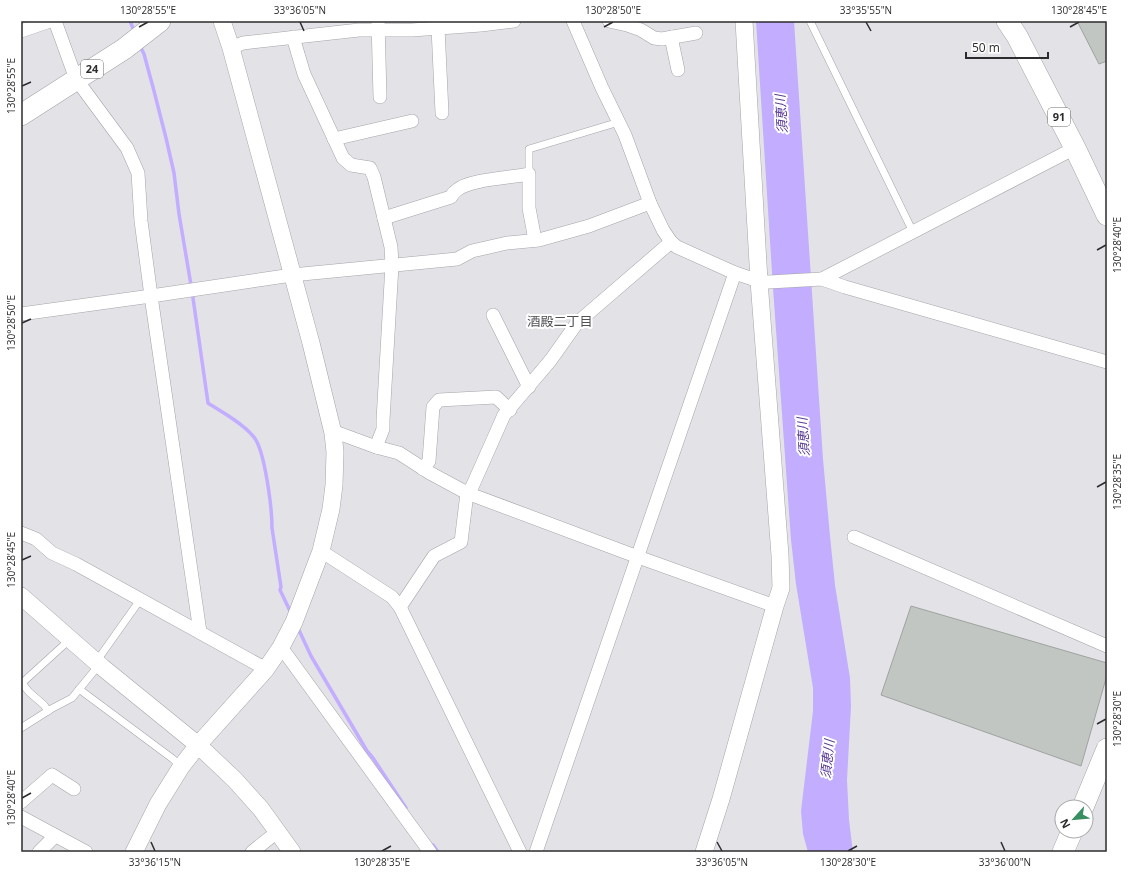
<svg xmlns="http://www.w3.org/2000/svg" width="1128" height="873" viewBox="0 0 1128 873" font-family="'Open Sans','Noto Sans JP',sans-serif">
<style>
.water{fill:#c3adff}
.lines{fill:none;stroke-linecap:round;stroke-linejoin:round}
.stream{stroke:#c3adff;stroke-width:3.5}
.building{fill:#c1c6c3;stroke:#9fa3a0}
.service-casing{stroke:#a5a4a9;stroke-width:8}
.minor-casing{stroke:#a5a4a9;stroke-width:14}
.tertiary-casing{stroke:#a5a4a9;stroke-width:18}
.primary-casing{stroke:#a5a4a9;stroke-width:22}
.service{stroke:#fff;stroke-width:7}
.minor{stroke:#fff;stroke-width:13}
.tertiary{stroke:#fff;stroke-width:17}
.primary{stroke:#fff;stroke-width:21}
.ticks{fill:none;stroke:#2c2b2d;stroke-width:1.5}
.labels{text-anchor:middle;stroke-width:4;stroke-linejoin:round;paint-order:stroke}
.shield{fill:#fff;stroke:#6b6b6c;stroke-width:1}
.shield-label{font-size:11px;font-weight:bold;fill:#2c2b2d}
.water-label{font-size:13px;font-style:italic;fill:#563692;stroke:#fff}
.neighbourhood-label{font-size:13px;fill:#525156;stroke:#fff}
.neatline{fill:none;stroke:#2c2b2d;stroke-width:1.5}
.ticks-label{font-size:10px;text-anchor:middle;fill:#2c2b2d}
</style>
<rect width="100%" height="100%" fill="#e3e2e7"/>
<polygon class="water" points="756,21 794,21 823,459 830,536 835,585 850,678 851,706 847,780 849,820 853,852 808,852 803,834 801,811 813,711 813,688 796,584 791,540 773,288"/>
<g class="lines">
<g class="stream">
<polyline points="130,21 135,33"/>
<path d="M140 46 144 54 154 91 166 138 174 173 179 214 192 291 208 403C223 413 241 422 253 436 265 448 272 510 272 528L281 587 280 590 291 613"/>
<polyline points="298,628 311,656 367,751 373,758 406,808"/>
<polyline points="433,845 438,852"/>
</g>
</g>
<g class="building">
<polygon points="1077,21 1107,21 1107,61 1099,64"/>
<polygon points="911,606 1107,663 1107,675 1081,766 881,695"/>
</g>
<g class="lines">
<defs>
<g id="service">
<polyline points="810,21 913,232"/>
<polyline points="529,174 529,149 619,122"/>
<polyline points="96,662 140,600"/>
<polyline points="21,682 29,692 44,705 48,711"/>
<polyline points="22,683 66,643 69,638"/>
<polyline points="79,689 173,759 181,767"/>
<polyline points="21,728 51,709 72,698 99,665"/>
</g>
<g id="minor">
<polyline points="55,21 76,79 127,148 138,173 141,221 151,296 200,632"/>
<polyline points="378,21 380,97"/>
<polyline points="573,21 602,88 625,135 650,203 663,230 671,242 677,247 735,273 759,281 769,282 822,279 845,287 1107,362"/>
<polyline points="609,21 627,25 641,30 654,38 662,39 696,33"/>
<polyline points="438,28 442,113"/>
<polyline points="21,31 50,21"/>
<polyline points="293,37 304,74 343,158 351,165 370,168 374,177 391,247 392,265 383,420 383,429 376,447"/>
<polyline points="671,37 678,70"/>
<polyline points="231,48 243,43 359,30 412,30 481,25 514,21"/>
<polyline points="334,139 412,121"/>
<path d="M384 218 451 197C452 195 454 192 457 190 470 179 511 178 529 174V208L535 240"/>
<polyline points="822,279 1075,148"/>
<polyline points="21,314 151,296 292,275 457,259 472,251 507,243 539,240 589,226 650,203"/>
<polyline points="493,315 529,387"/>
<polyline points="333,433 338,433 376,447 399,453 430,473 467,493 638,557 775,606"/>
<polyline points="423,469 429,461 433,407 439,400 496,397 510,410"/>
<polyline points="21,533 36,539 52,553 76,564 266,669"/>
<polyline points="854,537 1107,646"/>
<polyline points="321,551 392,597 400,607 520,852"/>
<polyline points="400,607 434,556 461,542 467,493 472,487 504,415 550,361 577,323 671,242"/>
<polyline points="281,647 430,852"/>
<polyline points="21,802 52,775 74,789"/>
<polyline points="21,817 86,852"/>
<polyline points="39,852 52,839 54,835"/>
<polyline points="252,852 277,832"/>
<polyline points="536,852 735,273"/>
</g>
<g id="tertiary">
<polyline points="21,596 102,667 198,745 235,780 261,809 292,852"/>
<polyline points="134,852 158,804 181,767 198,745 266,669 281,647 294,622 321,551 331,509 334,485 335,452 333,433 311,343 231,48 222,21"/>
<polyline points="704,852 721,799 775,606 781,588 780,555 759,281 744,21"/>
</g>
<g id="primary">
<polyline points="1007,21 1017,36 1075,148 1107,215"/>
<polyline points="21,115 124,49 160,21"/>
<polyline points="1083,807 1107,749"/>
<polyline points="1063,852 1072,831"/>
</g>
</defs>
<use href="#service" class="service-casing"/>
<use href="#minor" class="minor-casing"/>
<use href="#tertiary" class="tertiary-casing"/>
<use href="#primary" class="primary-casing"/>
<use href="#service" class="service"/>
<use href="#minor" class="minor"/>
<use href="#tertiary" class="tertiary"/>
<use href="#primary" class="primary"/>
</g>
<path class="ticks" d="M300 22 304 31M866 22 871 31M139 27 148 22M604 27 613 22M1070 27 1079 22M22 86 31 82M1097 250 1106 245M22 323 31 319M1097 487 1106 482M22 560 31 556M1097 724 1106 719M22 798 31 793M151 842 155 851M717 842 722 851M1001 842 1005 851M382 851 391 846M848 851 857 846"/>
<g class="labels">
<g class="shield">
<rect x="81" y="60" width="22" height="18" rx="3"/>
<rect x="1048" y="108" width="22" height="18" rx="3"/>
</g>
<g class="shield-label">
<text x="92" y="73">24</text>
<text x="1059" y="121">91</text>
</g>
<g class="water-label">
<text transform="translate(781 114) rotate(-94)" y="5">須恵川</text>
<text transform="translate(803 437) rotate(-94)" y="5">須恵川</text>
<text transform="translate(827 759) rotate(-84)" y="5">須恵川</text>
</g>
<g class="neighbourhood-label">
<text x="560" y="326">酒殿二丁目</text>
</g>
</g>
<rect width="1128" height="873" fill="none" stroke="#ffffff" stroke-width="44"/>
<g transform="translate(1074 819) rotate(243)"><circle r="19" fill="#ffffff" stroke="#abaaab"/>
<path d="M0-3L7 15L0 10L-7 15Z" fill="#398e62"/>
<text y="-6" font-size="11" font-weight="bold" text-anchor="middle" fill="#2c2b2d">N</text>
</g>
<path d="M966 52v6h82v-6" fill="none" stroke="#2c2b2d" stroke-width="2"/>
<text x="972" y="52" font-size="12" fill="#2c2b2d" stroke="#ffffff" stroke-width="3" paint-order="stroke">50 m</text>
<rect x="22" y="22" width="1084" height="829" class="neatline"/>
<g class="ticks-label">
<text x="148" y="14">130°28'55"E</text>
<text x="300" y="14">33°36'05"N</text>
<text x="613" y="14">130°28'50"E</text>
<text x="866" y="14">33°35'55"N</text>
<text x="1079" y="14">130°28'45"E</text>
<text transform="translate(11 86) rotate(-90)" y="4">130°28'55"E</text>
<text transform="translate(1117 245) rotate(-90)" y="4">130°28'40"E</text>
<text transform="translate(11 323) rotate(-90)" y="4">130°28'50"E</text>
<text transform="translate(1117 482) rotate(-90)" y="4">130°28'35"E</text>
<text transform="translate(11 560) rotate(-90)" y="4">130°28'45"E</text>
<text transform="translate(1117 719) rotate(-90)" y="4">130°28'30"E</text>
<text transform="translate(11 798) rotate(-90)" y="4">130°28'40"E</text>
<text x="155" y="866">33°36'15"N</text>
<text x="382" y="866">130°28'35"E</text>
<text x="722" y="866">33°36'05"N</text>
<text x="848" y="866">130°28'30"E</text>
<text x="1005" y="866">33°36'00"N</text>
</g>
</svg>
